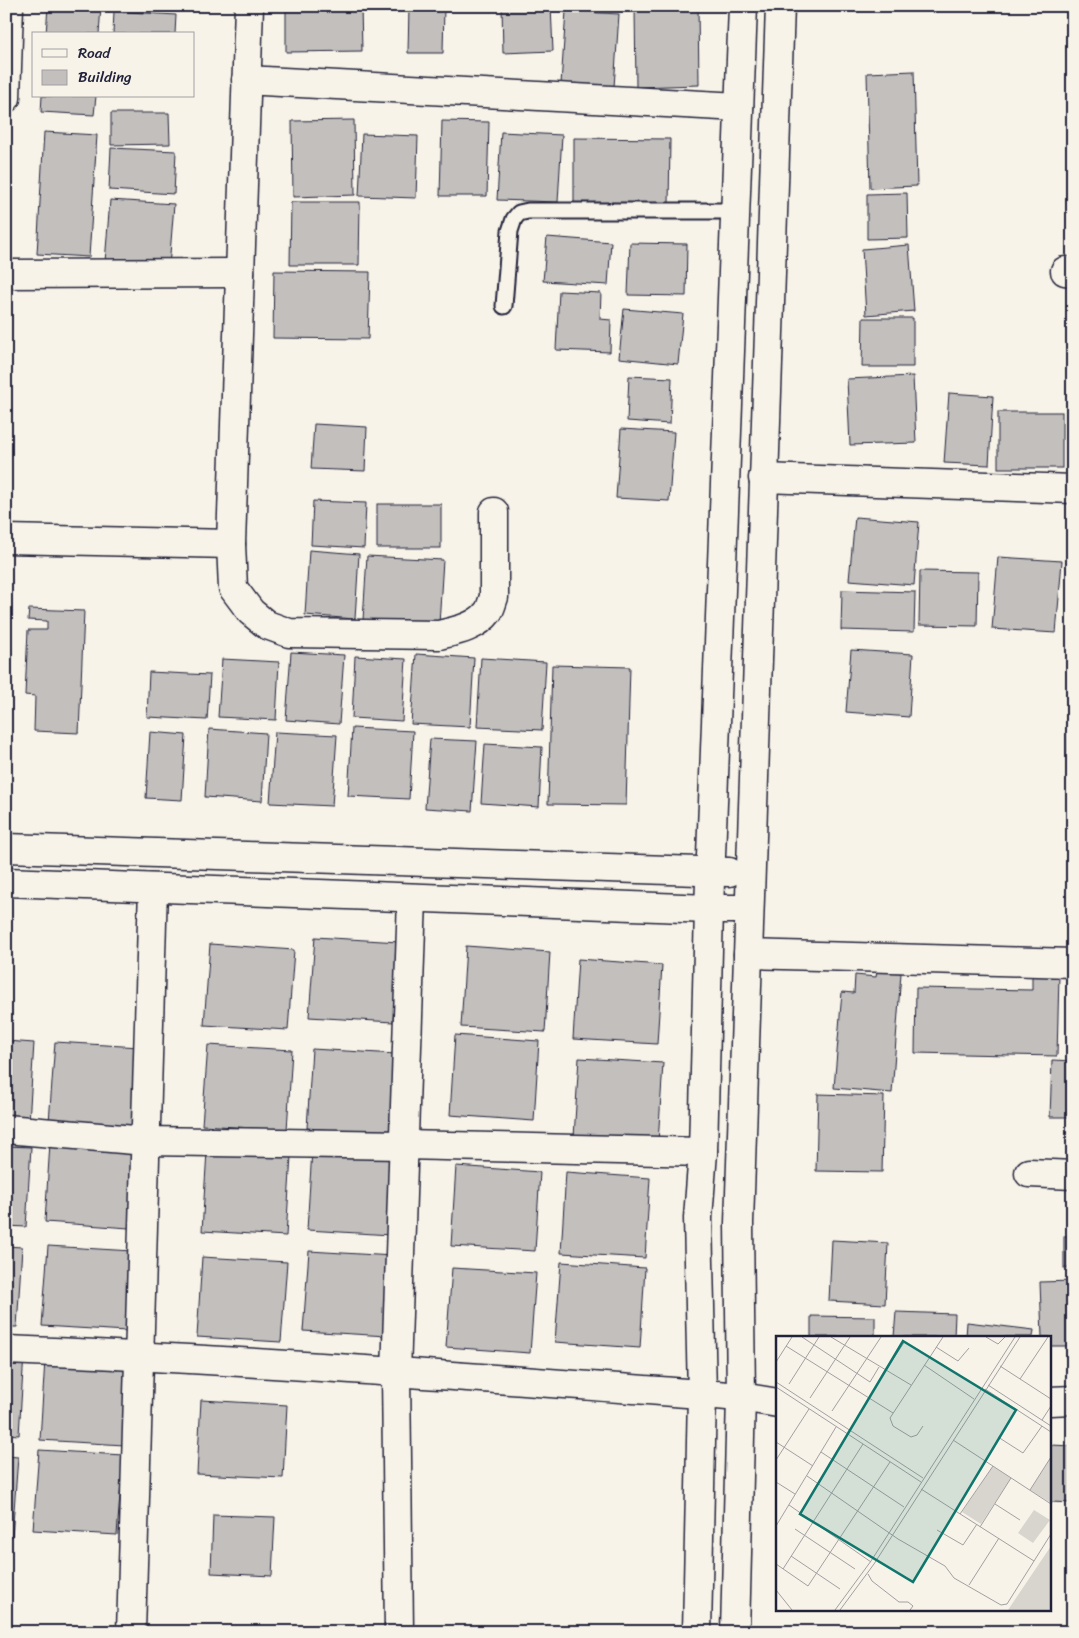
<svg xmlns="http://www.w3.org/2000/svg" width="1079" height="1638" viewBox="0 0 1079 1638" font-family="Sriracha,sans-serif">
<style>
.building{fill:#c2bfbd;stroke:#22223b}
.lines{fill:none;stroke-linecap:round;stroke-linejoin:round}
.lane-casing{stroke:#22223b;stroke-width:19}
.street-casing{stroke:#22223b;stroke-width:31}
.lane{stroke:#f7f3e8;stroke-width:15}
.street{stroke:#f7f3e8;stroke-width:28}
.inset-road{fill:none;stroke:#a29fa3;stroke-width:1}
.view{fill:#0f766e;fill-opacity:0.15;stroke:#0f766e;stroke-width:2.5}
.inset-edge{fill:none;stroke:#22223b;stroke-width:2.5}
</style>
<rect width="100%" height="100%" fill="#f7f3e8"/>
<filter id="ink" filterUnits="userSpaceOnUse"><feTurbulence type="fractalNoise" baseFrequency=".02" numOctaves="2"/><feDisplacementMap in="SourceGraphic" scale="10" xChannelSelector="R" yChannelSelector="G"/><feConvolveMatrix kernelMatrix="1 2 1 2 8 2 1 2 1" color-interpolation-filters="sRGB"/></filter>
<g filter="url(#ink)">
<g class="building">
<polygon points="48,6 101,6 99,34 46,34"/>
<polygon points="286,6 361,6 362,51 286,52"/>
<polygon points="409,6 444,6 443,53 408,53"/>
<polygon points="502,6 551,6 553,51 503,53"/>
<polygon points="698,7 699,85 636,87 635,8"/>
<polygon points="114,11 176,15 175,34 113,34"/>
<polygon points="566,11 619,14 614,87 561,84"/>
<polygon points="914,71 917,186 870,188 867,73"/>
<polygon points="42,96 96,96 94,115 41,112"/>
<polygon points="111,113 169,113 170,144 111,145"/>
<polygon points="354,120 355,195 293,197 292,121"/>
<polygon points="442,121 489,122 487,196 440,196"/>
<polygon points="44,132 97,135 89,257 37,254"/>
<polygon points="501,132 562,135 558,202 497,200"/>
<polygon points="362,134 418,136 416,198 359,196"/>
<polygon points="574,138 670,139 669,206 574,206"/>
<polygon points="111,148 176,151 174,194 109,190"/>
<polygon points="907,193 908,238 867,239 867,194"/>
<polygon points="110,200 174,204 169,267 105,262"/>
<polygon points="291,202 360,202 359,265 290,265"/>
<polygon points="547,237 611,242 608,285 543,281"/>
<polygon points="630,243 687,244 686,296 628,295"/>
<polygon points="909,245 914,311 866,315 862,249"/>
<polygon points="274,271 370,272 368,339 273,338"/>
<polygon points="559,291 601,293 600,319 611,320 610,352 556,350"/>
<polygon points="624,309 683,314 678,364 619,358"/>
<polygon points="863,318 913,318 913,367 862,367"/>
<polygon points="629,376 672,378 670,424 627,421"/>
<polygon points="913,376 916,443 850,445 847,379"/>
<polygon points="949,393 993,396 989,465 944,463"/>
<rect x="998" y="412" width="64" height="56"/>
<polygon points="314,424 367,427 365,471 311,469"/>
<polygon points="621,429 674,432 669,501 616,498"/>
<polygon points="313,501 366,503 364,548 311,545"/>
<rect x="377" y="504" width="64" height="44"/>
<polygon points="855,517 919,522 914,585 849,580"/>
<polygon points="309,550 359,554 355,619 305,615"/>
<polygon points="367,556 443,560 439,624 363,620"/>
<polygon points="998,557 1062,561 1056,633 992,629"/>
<polygon points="920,571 978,572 977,626 919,625"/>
<polygon points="842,590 915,592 914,632 841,630"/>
<polygon points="29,609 84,611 79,733 34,731 35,696 25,695 28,630 47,630 47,621 28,620"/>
<polygon points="851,650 913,654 909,717 846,712"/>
<polygon points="291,652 344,655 339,724 286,720"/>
<polygon points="416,654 474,658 470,727 411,724"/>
<polygon points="355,656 406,659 402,721 352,718"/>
<polygon points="481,658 546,662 542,730 477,727"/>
<polygon points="222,659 279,662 276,720 218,717"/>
<polygon points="552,665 630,667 626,805 548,804"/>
<polygon points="149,672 210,675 207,720 147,717"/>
<polygon points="1069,680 1073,680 1073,771 1068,771"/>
<polygon points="352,728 413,731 409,799 348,796"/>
<polygon points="209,729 266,733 262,801 205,797"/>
<polygon points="150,732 186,735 182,800 146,798"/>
<polygon points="275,732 337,735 332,806 270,803"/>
<polygon points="430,739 477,741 472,811 425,808"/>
<polygon points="485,744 542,747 539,807 481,803"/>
<polygon points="315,937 399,942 393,1022 309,1017"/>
<polygon points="210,944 294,950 288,1030 204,1025"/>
<polygon points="466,946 550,952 545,1032 461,1027"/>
<polygon points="578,959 662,965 657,1044 573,1039"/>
<polygon points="877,971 901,973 892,1093 834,1088 842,992 854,993 855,975 876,977"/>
<polygon points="1032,974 1059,975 1057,1056 915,1053 916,988 1032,990"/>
<polygon points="455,1035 539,1041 534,1121 450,1115"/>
<polygon points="6,1041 34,1043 29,1122 6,1121"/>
<polygon points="55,1042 139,1047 134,1127 49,1122"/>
<polygon points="208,1045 292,1050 287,1130 202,1125"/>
<polygon points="312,1049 396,1054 391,1134 307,1128"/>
<polygon points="579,1058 663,1063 658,1143 574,1137"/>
<polygon points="1052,1060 1073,1061 1073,1117 1050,1117"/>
<polygon points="818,1094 884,1096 882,1172 816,1171"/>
<polygon points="50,1143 134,1148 129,1228 45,1222"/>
<polygon points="6,1146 31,1147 26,1227 6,1226"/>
<polygon points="312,1150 396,1155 391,1235 307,1230"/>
<polygon points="207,1151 291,1156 286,1236 202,1231"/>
<polygon points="456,1166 540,1172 535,1251 451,1246"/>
<polygon points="566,1172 650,1178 645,1258 561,1253"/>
<rect x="1064" y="1236" width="9" height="32"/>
<polygon points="832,1240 888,1243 885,1304 829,1301"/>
<polygon points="6,1246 22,1247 17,1327 6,1327"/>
<polygon points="48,1246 132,1251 127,1331 42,1326"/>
<polygon points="309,1251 393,1256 387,1336 303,1331"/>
<polygon points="202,1257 287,1262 281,1342 197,1337"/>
<polygon points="561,1262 645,1268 640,1348 555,1342"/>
<polygon points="452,1268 536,1273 530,1353 446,1347"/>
<polygon points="1073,1281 1073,1346 1050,1346 1050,1337 1042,1337 1040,1282"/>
<polygon points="896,1312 955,1314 954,1337 894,1337"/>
<polygon points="811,1316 875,1317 875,1337 811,1337"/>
<polygon points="967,1322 1034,1330 1033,1337 966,1337"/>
<polygon points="6,1353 24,1354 19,1435 6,1434"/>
<polygon points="45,1360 129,1365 124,1445 40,1440"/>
<polygon points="201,1400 287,1405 283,1478 197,1474"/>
<polygon points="1050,1445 1073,1446 1073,1503 1050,1502"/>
<polygon points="39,1450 123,1455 117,1535 33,1530"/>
<polygon points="6,1456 18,1457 12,1537 6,1536"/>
<polygon points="213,1515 275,1517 272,1576 211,1573"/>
</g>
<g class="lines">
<defs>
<polyline id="lane" points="504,306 510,231 514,219 519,213 528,211 735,211"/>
<g id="street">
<path d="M249 6 231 544 233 588 251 612 267 625 289 633 439 635C456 631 477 627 488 612 491 608 492 602 494 597V512"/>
<polyline points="246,80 739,107"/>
<polyline points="6,98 9,6"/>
<polyline points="1065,271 1073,272"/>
<polyline points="6,274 240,273"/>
<polyline points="763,478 1073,489"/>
<polyline points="6,539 231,544"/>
<polyline points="6,848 729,872"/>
<polyline points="6,882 709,909 749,909"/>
<polyline points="748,954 1073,963"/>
<polyline points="6,1129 146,1141 404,1145 703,1152"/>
<polyline points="1029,1173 1073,1175"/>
<path d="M6 1350C251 1360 496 1379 741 1397L778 1403"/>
<polyline points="1050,1401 1073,1400"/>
<polyline points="131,1632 153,888"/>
<polyline points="399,1632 396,1373 412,898"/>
<polyline points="697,1632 702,1394 698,1218 703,1152 709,909 743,6"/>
<polyline points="735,1632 741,1397 739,1223 780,6"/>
</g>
</defs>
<use href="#lane" class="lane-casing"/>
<use href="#street" class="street-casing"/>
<use href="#lane" class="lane"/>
<use href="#street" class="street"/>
</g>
</g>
<g transform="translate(776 1336)">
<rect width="275" height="275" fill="#f7f3e8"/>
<path d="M275 121V167L254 154ZM217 130 235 142 205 188 186 176ZM258 174 274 184 257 207 242 197ZM275 210V274H232Z" fill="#d8d5cf"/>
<path class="inset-road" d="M26 1 94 46 103 31M55 1 135 49M210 1 222 8 229 1M10 10 117 77M160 11 182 25 193 12M0 26 16 1M148 29 198 63M224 30 275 63M110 34 129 5M244 43 272 1M0 46 147 142M13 48 43 1M212 49 275 90M0 51 145 146M209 53 275 96M34 62 74 1M56 75 105 1M266 84 275 70M147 90 141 99 135 101 117 90 114 82 167 1M222 101 247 117 266 90M177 104 275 168M0 106 37 130M45 116 128 171M0 124 33 73M31 140 122 203 169 230 178 242 225 269 231 268 275 198M0 146 19 158M145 153 258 225M254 154 275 121M219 168 244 184M13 169 95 226M184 178 217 130M0 190 60 91M204 191 235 142M19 193 79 233M161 194 187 209 201 188M15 220 64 253M0 228 32 250 114 126M7 233 87 108M92 238 96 245 123 266H132L137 270 134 274M193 249 223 202M0 254 16 274M59 274 95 225 239 1M64 274 98 228 244 1"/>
<path class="view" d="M127 5 240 74 137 246 24 178Z"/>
<rect width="275" height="275" class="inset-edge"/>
</g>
<rect width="1079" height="1638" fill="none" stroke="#f7f3e8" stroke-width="25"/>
<rect x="12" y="12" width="1054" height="1613" fill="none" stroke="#22223b" stroke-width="2" filter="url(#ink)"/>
<rect x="32" y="32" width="162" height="65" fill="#f7f3e8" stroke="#a29fa3"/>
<rect x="42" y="49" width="25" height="8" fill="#f7f3e8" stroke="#a29fa3"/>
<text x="78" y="58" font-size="15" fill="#22223b">Road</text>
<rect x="42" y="70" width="25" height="15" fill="#c2bfbd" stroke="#a29fa3"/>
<text x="78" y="82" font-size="15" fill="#22223b">Building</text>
</svg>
